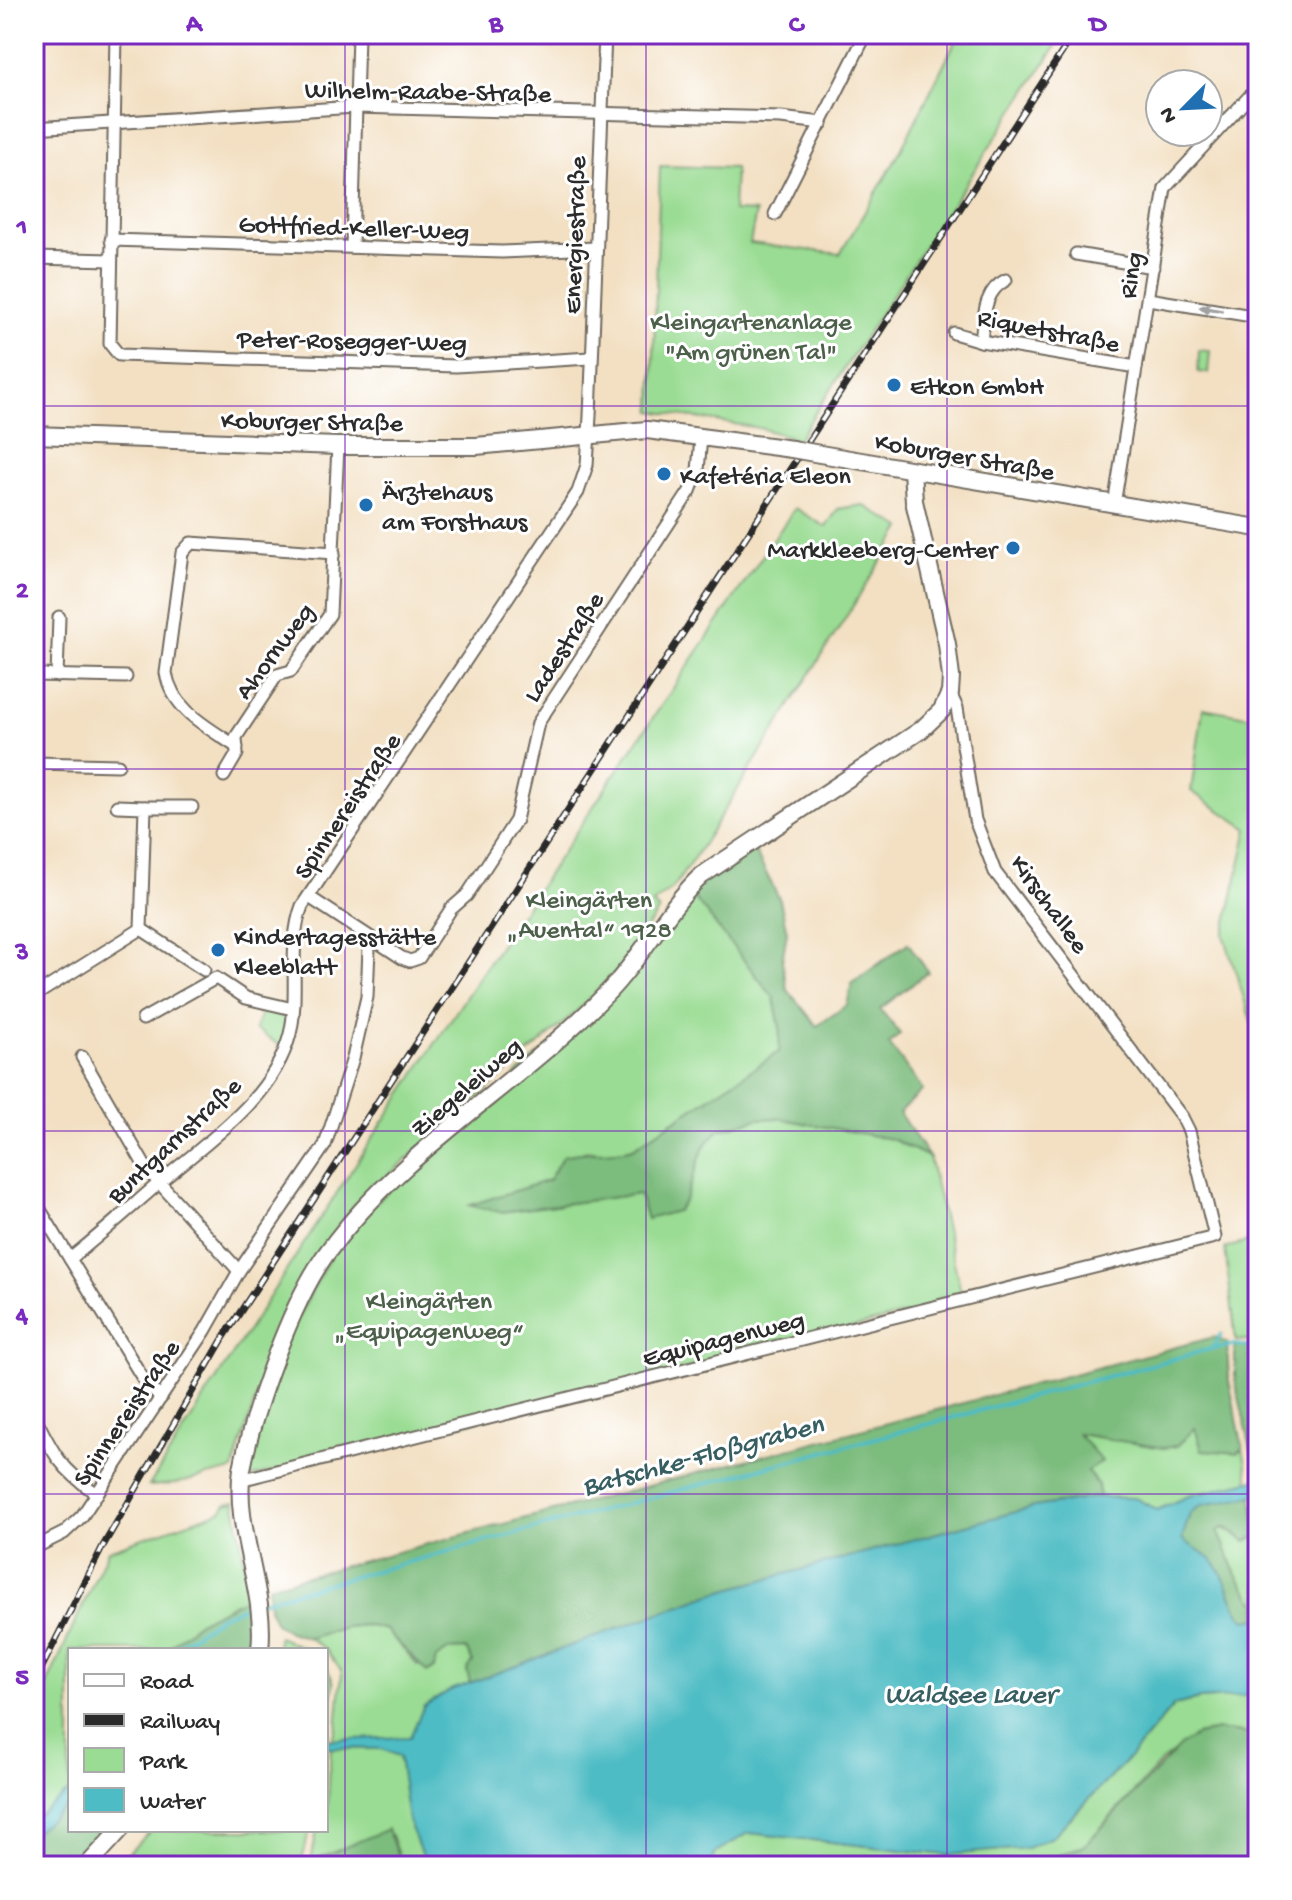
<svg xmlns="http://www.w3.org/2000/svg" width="1292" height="1900" viewBox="0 0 1292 1900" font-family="'Gochi Hand',sans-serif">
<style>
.green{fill:#9adc93;stroke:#62845f;stroke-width:2}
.forest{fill:#7bbc7d;stroke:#537454;stroke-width:2}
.water{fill:#4ebcc4;stroke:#3c7478;stroke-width:2}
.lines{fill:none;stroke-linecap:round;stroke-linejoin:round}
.stream{stroke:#4ebcc4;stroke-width:4}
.minor-casing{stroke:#716a60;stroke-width:15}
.secondary-casing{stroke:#716a60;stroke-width:20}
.minor{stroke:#fff;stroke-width:11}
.secondary{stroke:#fff;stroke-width:16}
.rail-casing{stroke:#2b2b2b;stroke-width:7}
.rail{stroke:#fff;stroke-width:4;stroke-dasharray:12;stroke-linecap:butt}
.secondary-bridge-casing{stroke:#716a60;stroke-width:20;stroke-linecap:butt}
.secondary-bridge{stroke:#fff;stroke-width:16}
.oneway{fill:#a0a0a0}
.grid{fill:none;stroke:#7b2cbf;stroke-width:2;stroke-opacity:0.55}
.poi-dot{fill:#1f6fb2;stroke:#fff;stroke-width:3}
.labels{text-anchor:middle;stroke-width:6;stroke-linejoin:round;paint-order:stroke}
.street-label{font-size:26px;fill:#2b2b2b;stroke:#fff}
.park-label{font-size:26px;fill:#4c604a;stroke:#fff}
.poi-label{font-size:26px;fill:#2b2b2b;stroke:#fff;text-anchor:start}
.water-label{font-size:28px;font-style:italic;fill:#375e61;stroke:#fff}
.neatline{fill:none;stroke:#7b2cbf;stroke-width:3}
.grid-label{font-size:26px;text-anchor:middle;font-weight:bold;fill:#7b2cbf}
</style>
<rect width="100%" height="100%" fill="#fff"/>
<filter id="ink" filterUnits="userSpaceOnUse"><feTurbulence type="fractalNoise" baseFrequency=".0125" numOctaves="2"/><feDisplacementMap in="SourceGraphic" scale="16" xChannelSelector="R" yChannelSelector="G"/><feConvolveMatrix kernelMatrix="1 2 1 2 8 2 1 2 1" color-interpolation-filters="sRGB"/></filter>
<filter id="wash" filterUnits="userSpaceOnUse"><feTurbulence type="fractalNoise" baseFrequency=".006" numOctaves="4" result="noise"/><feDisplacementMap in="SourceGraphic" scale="32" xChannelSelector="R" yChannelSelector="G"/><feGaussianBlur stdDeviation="1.8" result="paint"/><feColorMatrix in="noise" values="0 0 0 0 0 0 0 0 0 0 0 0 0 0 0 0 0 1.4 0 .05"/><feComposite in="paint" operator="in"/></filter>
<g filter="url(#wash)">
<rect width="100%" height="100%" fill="#f3e0c3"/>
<g class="green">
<polygon points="959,34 1064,34 798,439 759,428 652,411 660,166 735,168 733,211 756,212 750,243 840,254 899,154"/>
<polygon points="1199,350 1210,351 1208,373 1198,372"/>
<path d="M863 505 902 528 696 855 673 888 653 904 659 910 620 968 575 1013 352 1207 296 1290 275 1338 233 1470 174 1484 149 1486C357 1155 576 831 795 508L826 527 838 509Z"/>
<polygon points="1203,708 1258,718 1258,1043 1224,935 1248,829 1191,791"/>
<polygon points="687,889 774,998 780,1027 779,1052 633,1148 611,1154 586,1150 549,1180 472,1206 501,1212 639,1194 685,1200 704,1146 718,1130 757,1119 777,1118 892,1139 929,1157 963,1300 248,1478 244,1458 280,1351 343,1232 609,991"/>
<polygon points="265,1003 293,1009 284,1048 255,1029"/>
<polygon points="1258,1239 1258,1339 1236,1341 1225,1248"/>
<polygon points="1195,1427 1238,1453 1243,1448 1249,1481 1189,1496 1157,1510 1135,1498 1099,1497 1098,1485 1086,1471 1101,1462 1076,1434 1177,1446"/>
<polygon points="235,1502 249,1596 197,1623 166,1650 70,1650 70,1791 34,1818 34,1713 108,1550 221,1511 226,1504"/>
<polygon points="1221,1527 1246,1541 1258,1536 1258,1602 1254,1601 1237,1575 1217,1531"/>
<polygon points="366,1625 386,1630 418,1666 448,1650 467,1649 473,1663 467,1670 470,1683 424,1706 410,1738 332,1740 337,1728 342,1672 326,1650 309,1638 345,1627"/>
<polygon points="278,1637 309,1650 277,1650"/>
<polygon points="326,1666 334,1683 328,1740 326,1740"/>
<polygon points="1258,1695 1258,1735 1217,1730 1197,1735 1162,1761 1085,1845 1057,1856 994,1866 913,1866 813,1859 711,1866 716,1852 749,1833 947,1855 1052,1837 1130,1757 1174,1705 1200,1699"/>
<polygon points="331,1748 382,1749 399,1756 408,1820 426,1866 402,1866 391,1835 311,1862 317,1830 326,1830"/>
<polygon points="151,1830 309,1830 301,1866 116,1866"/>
</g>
<g class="forest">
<path d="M750 842 780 900 787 932 782 961 787 989 817 1026 847 1005 852 983 908 943 928 972 880 1009 900 1034 889 1044 923 1090 899 1113 929 1157 892 1139 777 1118 757 1119 719 1130 704 1146 685 1200 677 1211 647 1219 639 1194 501 1212 470 1205 549 1180 563 1156C587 1149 609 1155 633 1148L779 1052 780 1027 774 998 687 889Z"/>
<polygon points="1214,1337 1227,1343 1229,1381 1243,1448 1238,1453 1202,1450 1195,1428 1177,1446 1163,1448 1078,1434 1102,1461 1087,1471 1098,1485 1099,1497 1034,1507 711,1594 470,1683 467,1670 473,1662 466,1649 448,1650 436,1658 434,1669 427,1672 386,1630 366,1625 345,1627 309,1638 289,1632 276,1623 269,1608 268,1586"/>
<polygon points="1235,1345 1258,1348 1258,1479 1235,1380"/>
<polygon points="1252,1496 1258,1536 1246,1541 1225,1527 1218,1531 1237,1575 1254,1601 1258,1602 1258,1618 1246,1620 1236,1611 1229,1588 1182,1539 1190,1513 1202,1505"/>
<polygon points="249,1596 248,1650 166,1650 197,1623"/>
<polygon points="1217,1730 1258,1735 1258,1866 994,1866 1057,1856 1085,1845 1180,1746 1197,1735"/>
<polygon points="70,1803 70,1830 106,1830 71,1866 34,1866 34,1832"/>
<polygon points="387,1829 402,1866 309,1866 311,1862"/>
<polygon points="813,1859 913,1866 745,1866"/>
</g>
<g class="water">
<path d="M1258 1479V1495L1202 1505 1190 1513 1182 1539C1192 1547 1206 1553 1215 1563 1230 1580 1229 1605 1246 1620L1258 1618V1695L1200 1699 1174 1705 1130 1757 1052 1837 1027 1848 947 1855 749 1833 716 1852 711 1866H426L408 1820 399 1756 382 1749 326 1748V1740L410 1737 424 1706 451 1690 711 1594 1034 1507 1099 1497 1135 1498 1157 1510 1189 1496Z"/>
<polygon points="70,1791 70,1803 34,1832 34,1818"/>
</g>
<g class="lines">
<g class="stream">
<polyline points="1212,1349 1221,1334"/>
<polyline points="262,1601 1211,1349 1235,1345 1258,1348"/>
<polyline points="172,1650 221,1616 253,1603"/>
</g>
</g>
</g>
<g filter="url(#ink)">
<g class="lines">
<defs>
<g id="minor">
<polyline points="116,34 110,344 119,355 456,366 590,358"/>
<polyline points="34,128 355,107 781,118 822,123"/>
<polyline points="775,214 866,34"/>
<polyline points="111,240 502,252 596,248"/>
<polyline points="352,247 358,34"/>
<polyline points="1076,254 1153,267"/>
<polyline points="34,258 111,260"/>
<polyline points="1148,299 1258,317"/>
<polyline points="954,333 981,341 1136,367"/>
<path d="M981 341C984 319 983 291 1006 280"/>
<polyline points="1114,505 1165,188 1258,87"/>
<polyline points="34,675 126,677"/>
<polyline points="57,676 59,617"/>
<path d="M237 747C208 727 173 711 166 673L182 553 191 543 334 553"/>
<polyline points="34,763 118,765"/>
<polyline points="224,776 237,754 236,737 277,675 291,671 330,614 338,446"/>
<polyline points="145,807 192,807"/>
<polyline points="309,897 402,958 410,961 419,958 451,909 467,895 516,820 538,723 690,491 698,470 701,438"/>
<polyline points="141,929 204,970"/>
<polyline points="34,996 141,929 145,807 117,806"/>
<polyline points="143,1019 216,978 246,998 293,1009"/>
<polyline points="82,1057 146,1168 239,1271"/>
<polyline points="34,1200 147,1385 161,1398"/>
<path d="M70 1259C100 1235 129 1209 158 1184 206 1142 273 1100 290 1034 300 993 287 945 302 906L578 492 587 465 590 416 605 34"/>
<path d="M34 1415C53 1454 61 1469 97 1494"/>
<polyline points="241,1476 248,1478 1215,1237 1189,1131 1182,1117 995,872 975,820 957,708 950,693"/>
<polyline points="34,1548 64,1533 82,1516 205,1331 239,1271 325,1145 353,1058 367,997 369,948 373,940"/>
</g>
<g id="secondary">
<polyline points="34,435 338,446 476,446 647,430 792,449"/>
<polyline points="820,454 1258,528"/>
<path d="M260 1650C267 1589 233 1529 242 1469 254 1408 292 1299 329 1250 405 1147 523 1082 610 990 644 954 666 910 701 876L921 730 942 710 950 693 951 677 947 644 914 501 912 470"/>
<polyline points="87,1866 120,1830"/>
</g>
</defs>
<use href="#minor" class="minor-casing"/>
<use href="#secondary" class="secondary-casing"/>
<use href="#minor" class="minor"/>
<use href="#secondary" class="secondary"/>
<defs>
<polyline id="rail" points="34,1683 103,1546 224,1337 1074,34"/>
</defs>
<use href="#rail" class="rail-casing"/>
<use href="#rail" class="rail"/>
<defs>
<polyline id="secondary-bridge" points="792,449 820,454"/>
</defs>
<use href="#secondary-bridge" class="secondary-bridge-casing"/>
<use href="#secondary-bridge" class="secondary-bridge"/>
</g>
<defs><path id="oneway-solid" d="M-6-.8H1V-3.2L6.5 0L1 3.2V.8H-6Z" transform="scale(2)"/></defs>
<use class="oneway" href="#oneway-solid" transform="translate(1211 309) rotate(-170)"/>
</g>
<path class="grid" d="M345 34V1866M646 34V1866M947 34V1866M34 406H1258M34 769H1258M34 1131H1258M34 1494H1258"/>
<g class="poi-dot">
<circle cx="894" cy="385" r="8"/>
<circle cx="664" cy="474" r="8"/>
<circle cx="366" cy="505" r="8"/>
<circle cx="1013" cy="548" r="8"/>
<circle cx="218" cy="950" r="8"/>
</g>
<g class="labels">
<g class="street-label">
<text transform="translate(428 90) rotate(1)" y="9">Wilhelm-Raabe-Straße</text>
<text transform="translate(354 226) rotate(2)" y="9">Gottfried-Keller-Weg</text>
<text transform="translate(573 235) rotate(-88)" y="9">Energiestraße</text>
<text transform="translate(1129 275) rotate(-81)" y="9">Ring</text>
<text transform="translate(1049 329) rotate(11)" y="9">Riquetstraße</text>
<text transform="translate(352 339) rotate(1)" y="9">Peter-Rosegger-Weg</text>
<text transform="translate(312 420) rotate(1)" y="9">Koburger Straße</text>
<text transform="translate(965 455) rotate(10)" y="9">Koburger Straße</text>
<text transform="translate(562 646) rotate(-57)" y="9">Ladestraße</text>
<text transform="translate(273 650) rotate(-53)" y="9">Ahornweg</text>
<text transform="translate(346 805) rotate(-56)" y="9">Spinnereistraße</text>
<text transform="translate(1051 903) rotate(54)" y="9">Kirschallee</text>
<text transform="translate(465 1086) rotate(-41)" y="9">Ziegeleiweg</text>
<text transform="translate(173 1139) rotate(-43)" y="9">Buntgarnstraße</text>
<text transform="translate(723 1337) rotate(-14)" y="9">Equipagenweg</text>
<text transform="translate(125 1412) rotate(-56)" y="9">Spinnereistraße</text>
</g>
<g class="park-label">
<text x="751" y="329">Kleingartenanlage<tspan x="751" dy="30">"Am grünen Tal"</tspan></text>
<text x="589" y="907">Kleingärten<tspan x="589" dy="30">„Auental“ 1928</tspan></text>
<text x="429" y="1308">Kleingärten<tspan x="429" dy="30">„Equipagenweg“</tspan></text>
</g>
<g class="poi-label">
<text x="910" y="394">Etkon GmbH</text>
<text x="680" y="483">Kafetéria Eleon</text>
<text x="382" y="499">Ärztehaus<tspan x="382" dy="30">am Forsthaus</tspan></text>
<text x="997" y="557" text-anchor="end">Markkleeberg-Center</text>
<text x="234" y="944">Kindertagesstätte<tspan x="234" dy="30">Kleeblatt</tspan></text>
</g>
<g class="water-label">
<text transform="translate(702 1453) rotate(-15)" y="10">Batschke‐Floßgraben</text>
<text x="970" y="1702">Waldsee Lauer</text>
</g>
</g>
<rect width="1292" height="1900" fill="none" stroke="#fff" stroke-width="88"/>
<rect x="68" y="1648" width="260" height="184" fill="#ffffff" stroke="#aaaaaa" stroke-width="2"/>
<rect x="84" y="1674" width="40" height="12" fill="#ffffff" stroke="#aaaaaa" stroke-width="2"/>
<text x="140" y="1688" font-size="24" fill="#2b2b2b">Road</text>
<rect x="84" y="1714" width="40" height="12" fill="#2b2b2b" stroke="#aaaaaa" stroke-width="2"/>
<text x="140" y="1728" font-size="24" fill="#2b2b2b">Railway</text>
<rect x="84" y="1748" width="40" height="24" fill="#9adc93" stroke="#aaaaaa" stroke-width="2"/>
<text x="140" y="1768" font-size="24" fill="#2b2b2b">Park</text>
<rect x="84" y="1788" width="40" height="24" fill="#4ebcc4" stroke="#aaaaaa" stroke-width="2"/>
<text x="140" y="1808" font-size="24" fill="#2b2b2b">Water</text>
<g transform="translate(1184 108) rotate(246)"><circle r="38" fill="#ffffff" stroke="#aaaaaa" stroke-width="2"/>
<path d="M0-6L14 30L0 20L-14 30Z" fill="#1f6fb2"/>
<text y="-12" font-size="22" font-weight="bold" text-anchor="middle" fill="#2b2b2b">N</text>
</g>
<rect x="44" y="44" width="1204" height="1812" class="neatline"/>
<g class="grid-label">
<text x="194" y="31">A</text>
<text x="496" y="31">B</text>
<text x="796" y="31">C</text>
<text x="1098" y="31">D</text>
<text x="22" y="234">1</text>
<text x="22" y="597">2</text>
<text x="22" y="959">3</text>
<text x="22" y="1322">4</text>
<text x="22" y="1684">5</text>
</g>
</svg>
